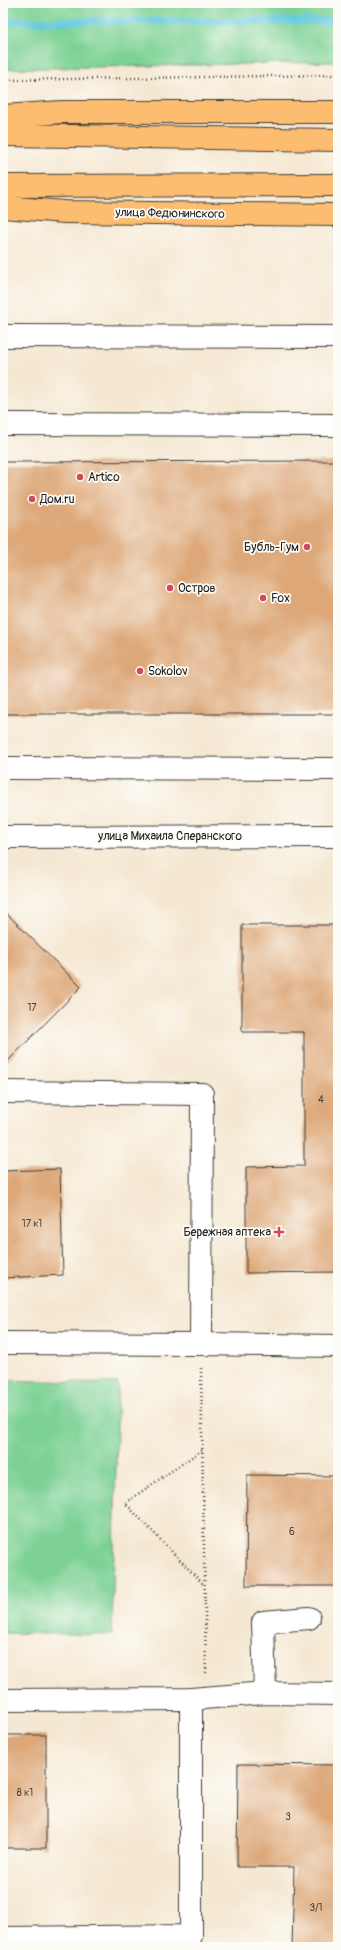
<svg xmlns="http://www.w3.org/2000/svg" width="341" height="1950" viewBox="0 0 341 1950" font-family="Pangolin,sans-serif">
<style>
.green{fill:#7dd194;stroke:#4c7658}
.lines{fill:none;stroke-linecap:round;stroke-linejoin:round}
.stream{stroke:#5ec8d9;stroke-width:8}
.building{fill:#dda778}
.minor-casing{stroke:#3d3b37;stroke-width:24}
.major-casing{stroke:#3d3b37;stroke-width:24}
.highway-casing{stroke:#3d3b37;stroke-width:24}
.path{stroke:#3d3b37;stroke-width:2.5;stroke-dasharray:1 3;stroke-linecap:butt}
.minor{stroke:#fff;stroke-width:22}
.major{stroke:#fcbd6f;stroke-width:22}
.highway{stroke:#fcbd6f;stroke-width:22}
.poi-dot{fill:#d1495b;stroke:#fdfcf7;stroke-width:1.5}
.labels{text-anchor:middle;stroke-width:3.5;stroke-linejoin:round;paint-order:stroke}
.number-label{font-size:10px;fill:#4c3f33}
.street-label{font-size:12px;fill:#1c1c1c;stroke:#fdfcf7}
.poi-label{font-size:12px;fill:#1c1c1c;stroke:#fdfcf7;text-anchor:start}
</style>
<rect width="100%" height="100%" fill="#fdfcf7"/>
<filter id="ink" filterUnits="userSpaceOnUse"><feTurbulence type="fractalNoise" baseFrequency=".025" numOctaves="2"/><feDisplacementMap in="SourceGraphic" scale="8" xChannelSelector="R" yChannelSelector="G"/><feConvolveMatrix kernelMatrix="1 2 1 2 8 2 1 2 1" color-interpolation-filters="sRGB"/></filter>
<filter id="wash" filterUnits="userSpaceOnUse"><feTurbulence type="fractalNoise" baseFrequency=".012" numOctaves="4" result="noise"/><feDisplacementMap in="SourceGraphic" scale="16" xChannelSelector="R" yChannelSelector="G"/><feGaussianBlur stdDeviation="0.9" result="paint"/><feColorMatrix in="noise" values="0 0 0 0 0 0 0 0 0 0 0 0 0 0 0 0 0 1.4 0 .05"/><feComposite in="paint" operator="in"/></filter>
<g filter="url(#wash)">
<rect width="100%" height="100%" fill="#f5e8d3"/>
<g class="green">
<polygon points="3,3 338,3 338,62 3,69"/>
<polygon points="3,1380 118,1383 112,1635 3,1633"/>
</g>
<g class="lines">
<polyline class="stream" points="3,21 338,21"/>
</g>
<g id="blocks">
<g class="building">
<polygon points="338,461 338,714 3,714 3,462"/>
<polygon points="3,910 81,987 3,1066"/>
<polygon points="242,925 338,925 338,1272 246,1273 246,1167 304,1166 304,1032 242,1032"/>
<polygon points="60,1169 63,1275 3,1278 3,1171"/>
<polygon points="247,1475 338,1476 338,1586 246,1586"/>
<rect x="3" y="1735" width="43" height="113"/>
<polygon points="238,1764 338,1765 338,1947 292,1947 294,1867 237,1867"/>
</g>
</g>
</g>
<g filter="url(#ink)">
<use href="#blocks" fill-opacity="0" stroke="#3d3b37" stroke-width="1"/>
<g class="lines">
<defs>
<g id="minor">
<polyline points="3,336 338,337"/>
<polyline points="3,424 338,425"/>
<polyline points="3,768 338,769"/>
<polyline points="3,837 338,836"/>
<polyline points="3,1092 202,1094 201,1344 338,1346"/>
<polyline points="3,1343 201,1344"/>
<polyline points="265,1693 263,1622 309,1618"/>
<polyline points="3,1700 191,1699 265,1693 338,1694"/>
<polyline points="3,1938 191,1936 191,1699"/>
</g>
<g id="major">
<polyline points="3,116 62,112 338,112"/>
<polyline points="3,207 65,212 338,215"/>
</g>
<g id="highway">
<polyline points="3,135 338,140"/>
<polyline points="3,186 338,185"/>
</g>
</defs>
<use href="#minor" class="minor-casing"/>
<use href="#major" class="major-casing"/>
<use href="#highway" class="highway-casing"/>
<g class="path">
<polyline points="3,80 338,75"/>
<polyline points="201,1368 206,1673"/>
<polyline points="202,1450 125,1503 204,1585"/>
</g>
<use href="#minor" class="minor"/>
<use href="#major" class="major"/>
<use href="#highway" class="highway"/>
</g>
</g>
<g class="poi-dot">
<circle cx="80" cy="477" r="4"/>
<circle cx="32" cy="499" r="4"/>
<circle cx="307" cy="547" r="4"/>
<circle cx="170" cy="588" r="4"/>
<circle cx="263" cy="598" r="4"/>
<circle cx="140" cy="671" r="4"/>
<path d="M277 1226h4v4h4v4h-4v4h-4v-4h-4v-4h4z"/>
</g>
<g class="labels">
<g class="number-label">
<text x="32" y="1011">17</text>
<text x="321" y="1103">4</text>
<text x="32" y="1227">17 к1</text>
<text x="292" y="1535">6</text>
<text x="25" y="1796">8 к1</text>
<text x="288" y="1820">3</text>
<text x="316" y="1911">3/1</text>
</g>
<g class="street-label">
<text transform="translate(170 213) rotate(1)" y="4">улица Федюнинского</text>
<text x="170" y="840">улица Михаила Сперанского</text>
</g>
<g class="poi-label">
<text x="88" y="481">Artico</text>
<text x="40" y="503">Дом.ru</text>
<text x="299" y="551" text-anchor="end">Бубль-Гум</text>
<text x="178" y="592">Остров</text>
<text x="271" y="602">Fox</text>
<text x="148" y="675">Sokolov</text>
<text x="271" y="1236" text-anchor="end">Бережная аптека</text>
</g>
</g>
<rect width="341" height="1950" fill="none" stroke="#fdfcf7" stroke-width="16"/>
</svg>
